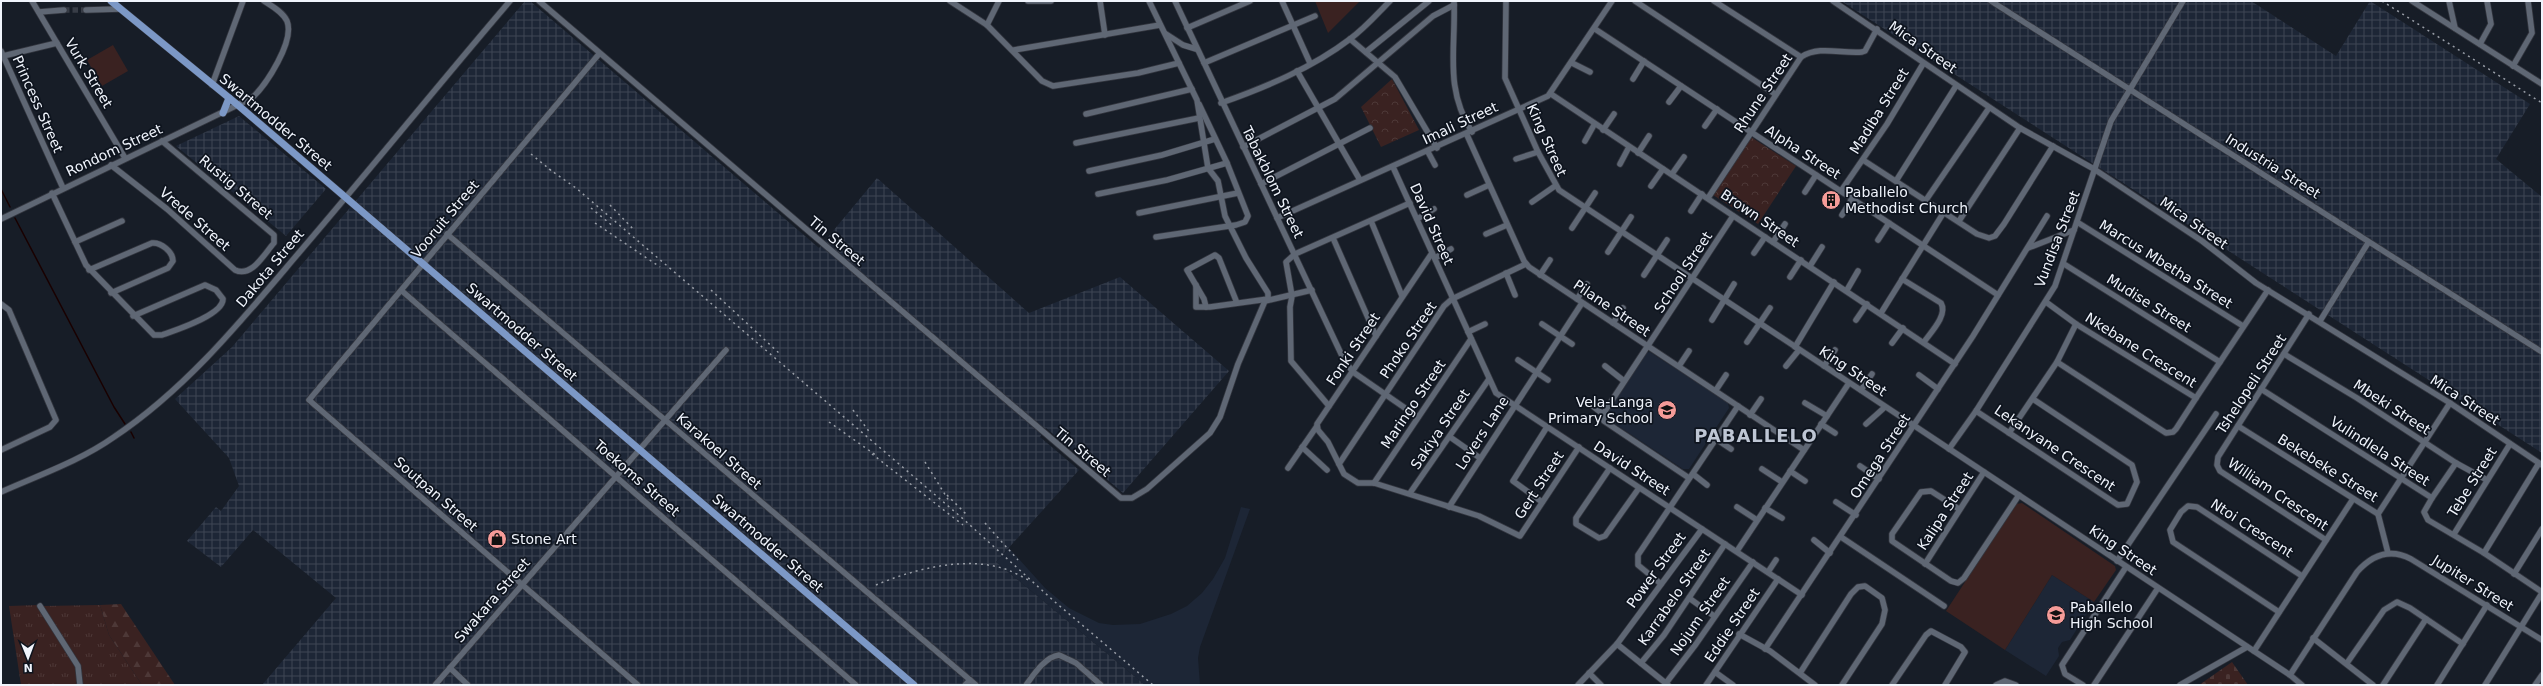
<svg xmlns="http://www.w3.org/2000/svg" width="2543" height="686" viewBox="0 0 2543 686" font-family="'DejaVu Sans',sans-serif">
<style>
.built{fill:#1d2636}
.industrial{fill:url(#industrial-grid)}
.grass{fill:url(#grass-tufts)}
.forest{fill:url(#forest-firs)}
.cemetery{fill:url(#cemetery-stones)}
.park{fill:url(#park-crowns)}
.pitch{fill:#3a2221}
.lines{fill:none;stroke-linecap:round;stroke-linejoin:round}
.stream{stroke:#190000;stroke-width:1.5}
.minor-tunnel{stroke:#383d47;stroke-width:5.5;stroke-dasharray:5.5 3;stroke-linecap:butt}
.minor-casing{stroke:#33363f;stroke-width:7}
.major-casing{stroke:#33363f;stroke-width:8}
.minor{stroke:#5f6774;stroke-width:5.5}
.major{stroke:#7c98c6;stroke-width:7}
.rail{stroke:#999ea7;stroke-width:1.5;stroke-dasharray:2 4;stroke-linecap:butt}
.labels{text-anchor:middle;stroke-width:3.5;stroke-linejoin:round;paint-order:stroke}
.street-label{font-size:14px;fill:#f0f4fc;stroke:#0e141e}
.poi-label{font-size:14px;fill:#f0f4fc;stroke:#0e141e;text-anchor:start}
.district-label{font-size:18px;font-weight:bold;letter-spacing:1px;fill:#bec6d4;stroke:#0e141e}
</style>
<defs>
<pattern id="industrial-grid" width="8" height="8" patternUnits="userSpaceOnUse"><rect width="8" height="8" fill="#1d2636"/><path d="M0 4h8M4 0v8" fill="none" stroke="#3e4654"/></pattern>
<pattern id="grass-tufts" width="24" height="20" patternUnits="userSpaceOnUse"><rect width="24" height="20" fill="#3a2221"/><path d="M3 7l-1-3M5 7V3M7 7l1-3M15 17l-1-3M17 17v-4M19 17l1-3" fill="none" stroke="#4d3837"/></pattern>
<pattern id="forest-firs" width="22" height="20" patternUnits="userSpaceOnUse"><rect width="22" height="20" fill="#3a2221"/><path d="M5 1l3.5 6h-7zM16 11l3.5 6h-7z" fill="#4d3837"/></pattern>
<pattern id="cemetery-stones" width="16" height="16" patternUnits="userSpaceOnUse"><rect width="16" height="16" fill="#3a2221"/><path d="M2 7V4a2 2 0 0 1 4 0v3zM10 15v-3a2 2 0 0 1 4 0v3z" fill="#4d3837"/></pattern>
<pattern id="park-crowns" width="20" height="18" patternUnits="userSpaceOnUse"><rect width="20" height="18" fill="#3a2221"/><path d="M2 6a3 3 0 1 1 6 0M12 15a3 3 0 1 1 6 0" fill="none" stroke="#4d3837"/></pattern>
</defs>
<rect width="100%" height="100%" fill="#171d27"/>
<g class="built">
<polygon points="1650,352 1728,403 1729,408 1689,469 1683,469 1606,418 1605,413 1644,353"/>
<polygon points="1241,507 1250,509 1200,647 1198,658 1200,685 1145,685 996,562 1009,548 1045,588 1069,608 1099,623 1113,625 1140,624 1171,614 1187,606 1202,593 1213,579 1225,558"/>
<polygon points="2052,575 2094,602 2070,640 2062,642 2058,648 2059,656 2046,676 2005,650"/>
</g>
<g class="industrial">
<polygon points="525,1 530,1 819,248 877,178 1029,313 1120,277 1229,371 1123,493 1046,428 1040,437 1079,470 996,562 1145,685 262,685 336,598 253,530 221,567 187,541 216,507 221,511 239,486 229,458 175,399 232,347"/>
<polygon points="1841,1 2251,1 2336,56 2370,1 2530,104 2496,159 2542,197 2542,453"/>
<polygon points="239,116 326,189 286,236 176,146"/>
</g>
<g class="grass">
<polygon points="39,605 76,666 78,685 21,685 9,606"/>
<polygon points="100,605 109,635 142,685 82,685 79,665 43,606"/>
</g>
<polygon class="forest" points="121,604 175,685 142,685 109,635 100,605"/>
<polygon class="cemetery" points="2232,662 2248,685 2199,685"/>
<g class="park">
<polygon points="1392,79 1419,130 1381,147 1361,107"/>
<polygon points="1751,137 1796,166 1758,224 1713,195"/>
</g>
<g class="pitch">
<polygon points="1315,1 1360,1 1328,33"/>
<polygon points="113,45 128,71 102,86 87,60"/>
<polygon points="2022,503 2115,566 2116,570 2094,602 2052,575 2005,650 1946,611 2016,504"/>
</g>
<g class="lines">
<g class="stream">
<polyline points="1,189 10,207"/>
<polyline points="15,218 114,407 125,424"/>
<polyline points="131,432 134,438"/>
</g>
<polyline class="minor-tunnel" points="64,10 86,10"/>
<defs>
<g id="minor">
<polyline points="32,1 125,158"/>
<polyline points="539,1 1121,498 1132,498 1147,489 1210,433 1220,417 1238,364 1265,301 1312,290"/>
<polyline points="950,1 987,25 1042,81 1053,86 1138,73 1179,63 1149,1"/>
<polyline points="1028,1 1051,1"/>
<polyline points="1100,1 1105,35"/>
<polyline points="1175,1 1344,360 1353,372 1418,417"/>
<polyline points="1282,1 1310,63"/>
<path d="M1454 1C1456 49 1444 88 1472 132"/>
<polyline points="1506,1 1505,78 1538,152 1559,190 2290,675 2302,685"/>
<polyline points="1635,1 1775,94"/>
<polyline points="1714,1 1801,57"/>
<polyline points="1833,1 2020,128 2094,169 2202,241 2256,283 2450,403 2542,465"/>
<polyline points="1991,1 2542,352"/>
<polyline points="2412,1 2542,84"/>
<polyline points="2449,1 2455,28"/>
<polyline points="86,10 120,9"/>
<polyline points="39,12 64,10"/>
<polyline points="987,25 999,1"/>
<polyline points="1187,28 1250,1"/>
<polyline points="1595,29 1998,295"/>
<polyline points="1166,34 1183,45 1196,49"/>
<polyline points="1350,39 1395,77 1437,148"/>
<polyline points="2480,44 2491,24 2487,1"/>
<polyline points="1014,50 1160,25"/>
<polyline points="1,51 63,188"/>
<polyline points="1366,52 1429,1"/>
<polyline points="599,54 309,400 638,685"/>
<polyline points="3,56 57,43"/>
<polyline points="1179,63 1197,100 1208,168 1218,181 1225,216 1246,258 1268,293 1268,299 1210,307 1206,307 1204,299 1187,270 1215,255 1219,258 1237,303"/>
<polyline points="1204,63 1315,16"/>
<polyline points="1572,63 1590,72"/>
<polyline points="2513,66 2532,33 2528,1"/>
<polyline points="1297,71 1360,180"/>
<polyline points="1633,79 1644,61"/>
<polyline points="212,85 243,1"/>
<polyline points="1551,94 1955,364"/>
<polyline points="1669,102 1681,86"/>
<path d="M1221 103C1266 87 1312 68 1350 39 1365 28 1377 14 1390 1"/>
<polyline points="1086,114 1192,89"/>
<polyline points="1705,126 1717,109"/>
<polyline points="1603,130 1614,114"/>
<polyline points="1467,135 1524,261 1529,267 1804,450"/>
<polyline points="1585,141 1594,125"/>
<polyline points="1076,143 1199,118"/>
<polyline points="1243,147 1335,99 1433,16 1454,5"/>
<polyline points="1428,152 1435,165"/>
<polyline points="1638,153 1649,136"/>
<polyline points="1516,159 1538,152"/>
<polyline points="1863,160 1977,234 1989,238 1995,236 2004,224 2053,146"/>
<polyline points="1620,164 1629,147"/>
<path d="M111 165 167 209 235 270C252 278 264 254 274 243V235L162 141"/>
<polyline points="1393,167 1496,393 1802,595"/>
<polyline points="1089,171 1162,155 1215,139"/>
<polyline points="1672,174 1684,157"/>
<polyline points="1896,181 1956,86"/>
<polyline points="1261,184 1370,128"/>
<polyline points="1651,186 1663,169"/>
<polyline points="1841,191 1887,124 1923,64"/>
<polyline points="1805,192 1816,175"/>
<path d="M52 193 86 265 154 335H162C176 330 223 315 223 299L216 290 205 285 133 316"/>
<polyline points="1098,194 1167,180 1227,163"/>
<polyline points="1467,195 1489,185"/>
<path d="M1708 198 1801 57C1820 45 1841 54 1862 52L1865 51 1877 29"/>
<polyline points="1926,200 1989,108"/>
<polyline points="1532,202 1555,186"/>
<polyline points="1691,211 1702,194"/>
<polyline points="1139,213 1238,193"/>
<polyline points="1842,215 1852,199"/>
<polyline points="1277,218 1548,96 1612,1"/>
<path d="M1 219 252 98C266 85 295 41 287 21 283 12 272 6 264 1"/>
<polyline points="1417,219 1434,209"/>
<polyline points="1371,221 1402,296"/>
<polyline points="1959,221 2020,128"/>
<polyline points="2077,222 2243,326"/>
<polyline points="1572,228 1595,193"/>
<polyline points="447,234 976,685"/>
<polyline points="1486,234 1507,225"/>
<polyline points="1156,237 1236,225 1245,222 1248,216 1227,163 1199,104"/>
<polyline points="1333,238 1376,336"/>
<polyline points="1878,240 1889,223"/>
<polyline points="75,242 122,221"/>
<polyline points="1773,242 1785,224"/>
<polyline points="2028,248 2074,230"/>
<polyline points="1608,252 1631,217"/>
<polyline points="1432,253 1317,424 1318,430 1328,442 1344,474 1358,483 1374,483 1479,516 1520,536 1579,447"/>
<polyline points="1754,253 1765,237"/>
<polyline points="1435,258 1451,249"/>
<polyline points="2064,264 2220,362"/>
<polyline points="1810,266 1822,247"/>
<path d="M89 270 152 243C161 242 173 252 173 261L168 268 111 293"/>
<polyline points="1506,273 1515,295"/>
<polyline points="1540,275 1550,260"/>
<polyline points="1644,275 1667,240"/>
<polyline points="1790,277 1801,260"/>
<path d="M1902 279 1941 303C1948 315 1931 332 1924 342"/>
<polyline points="1196,285 1196,307 1206,307"/>
<polyline points="1847,290 1858,271"/>
<polyline points="402,291 856,685"/>
<polyline points="1577,299 1587,284"/>
<polyline points="2046,302 2076,324 2196,398 2176,429 2173,432 2166,433 2057,362"/>
<polyline points="1,304 9,310 56,420 50,427 1,450"/>
<polyline points="1881,313 1944,212"/>
<polyline points="2309,314 2218,457 2217,465 2220,471 2326,540"/>
<polyline points="1712,320 1734,284"/>
<polyline points="1856,320 1867,304"/>
<polyline points="2320,321 2368,243"/>
<polyline points="1613,323 1623,308"/>
<polyline points="1542,324 1572,344"/>
<polyline points="1468,332 1485,324"/>
<polyline points="1747,342 1770,308"/>
<polyline points="1892,343 1903,328"/>
<polyline points="1795,347 1834,282"/>
<polyline points="2284,354 2357,398 2456,463 2487,480"/>
<polyline points="1518,360 1548,380"/>
<polyline points="1605,366 1624,381"/>
<polyline points="1679,366 1689,351"/>
<polyline points="1786,366 1799,350"/>
<polyline points="1824,366 1835,350"/>
<polyline points="1919,375 1938,389"/>
<polyline points="2261,389 2432,498 2424,512 2428,520 2484,553 2542,592"/>
<polyline points="1716,390 1726,375"/>
<polyline points="1861,390 1872,374"/>
<polyline points="2196,398 2268,290"/>
<polyline points="1586,401 1603,414"/>
<polyline points="1805,403 1827,416"/>
<polyline points="1329,406 1291,361 1290,307 1292,296 1286,262 1295,254 1410,203"/>
<polyline points="1976,411 2118,505 2127,504 2137,482 2132,465 2033,399"/>
<polyline points="1603,414 1733,216"/>
<polyline points="1603,414 1604,421 1689,478"/>
<polyline points="1750,415 1761,399"/>
<polyline points="1821,424 1835,433"/>
<polyline points="1866,424 1885,407"/>
<polyline points="2238,426 2378,514 2388,553"/>
<polyline points="2009,433 2057,362 2076,324"/>
<polyline points="1450,437 1480,458"/>
<polyline points="1716,439 1731,449"/>
<polyline points="1302,447 1327,470"/>
<polyline points="1949,449 1976,411 2055,286 2111,121 2183,1"/>
<polyline points="1339,464 1444,306 1452,299 1526,264"/>
<polyline points="1860,466 1879,479"/>
<polyline points="1288,468 1317,426"/>
<polyline points="1610,468 1576,518 1576,524 1599,538 1605,536 1639,488"/>
<polyline points="1762,469 1782,482"/>
<polyline points="1790,471 1805,481"/>
<polyline points="1693,474 1707,485"/>
<polyline points="1374,483 1471,339"/>
<path d="M1 492C39 475 80 461 114 437 186 389 242 320 297 255 369 171 438 85 510 1"/>
<polyline points="1410,493 1489,379"/>
<polyline points="2432,498 2456,463"/>
<polyline points="1542,502 1513,481 1547,427"/>
<polyline points="1836,502 1856,515"/>
<polyline points="1449,507 1582,303"/>
<polyline points="1737,507 1757,520"/>
<polyline points="1765,508 1782,518"/>
<polyline points="1959,509 1931,491 1921,492 1892,534 1892,541 1951,581 1958,583 1964,578 2019,495"/>
<polyline points="2378,514 2450,403"/>
<polyline points="2454,534 2510,444"/>
<polyline points="1841,537 1944,606"/>
<polyline points="1814,540 1830,553"/>
<polyline points="1737,551 1849,383"/>
<polyline points="2484,553 2539,463"/>
<polyline points="2117,561 2216,414"/>
<polyline points="1925,564 1984,472"/>
<polyline points="1768,572 1776,560"/>
<polyline points="2514,574 2542,529"/>
<polyline points="1661,584 1638,565 1638,555 1738,406"/>
<polyline points="1689,598 1714,616"/>
<polyline points="40,606 78,666 80,685"/>
<polyline points="2279,612 2173,542 2170,530 2181,512 2188,506 2197,507 2302,576"/>
<polyline points="1739,634 1770,651 1815,685"/>
<polyline points="2313,638 2373,685"/>
<polyline points="1765,649 1973,336 2047,216"/>
<polyline points="2254,651 2353,499"/>
<polyline points="1641,663 1664,635 1725,544"/>
<polyline points="2347,663 2384,610 2397,602 2410,608 2463,644"/>
<polyline points="450,668 468,685"/>
<polyline points="1715,672 1733,685"/>
<polyline points="1589,673 1601,685"/>
<polyline points="1800,673 1851,594 1858,587 1865,586 1882,598 1885,610 1882,624 1842,685"/>
<path d="M2290 675 2357 572C2372 555 2390 548 2411 559L2542 640"/>
<polyline points="1666,683 1696,644 1753,562"/>
<polyline points="435,685 726,350"/>
<polyline points="965,685 970,680"/>
<path d="M1026 685C1034 674 1045 657 1059 655L1076 663 1101 685"/>
<polyline points="1578,685 1617,644"/>
<polyline points="1668,685 1617,644 1702,529"/>
<polyline points="1706,685 1778,579"/>
<polyline points="1892,685 1926,635 1931,631 1961,647 1965,652 1945,685"/>
<polyline points="1996,685 2005,681 2016,685"/>
<polyline points="2083,685 2065,674 2062,665 2126,567"/>
<polyline points="2094,685 2158,588"/>
<polyline points="2180,685 2247,647"/>
<polyline points="2383,685 2426,619"/>
<polyline points="2437,685 2487,605"/>
<polyline points="2485,685 2542,593"/>
<polyline points="2535,685 2542,675"/>
</g>
<g id="major">
<polyline points="111,1 239,106 914,685"/>
<polyline points="223,113 229,98"/>
</g>
</defs>
<use href="#minor" class="minor-casing"/>
<use href="#major" class="major-casing"/>
<use href="#minor" class="minor"/>
<use href="#major" class="major"/>
<g class="rail">
<polyline points="2382,1 2542,103"/>
<polyline points="531,154 553,172"/>
<polyline points="549,169 576,188 961,517 1055,602 1153,685"/>
<polyline points="610,205 635,231"/>
<polyline points="591,208 614,227"/>
<polyline points="595,223 660,267"/>
<polyline points="711,290 780,354"/>
<polyline points="853,410 871,434"/>
<polyline points="829,422 877,456"/>
<polyline points="872,454 963,525"/>
<polyline points="925,462 949,501"/>
<polyline points="947,495 967,515"/>
<polyline points="985,523 1018,560"/>
<path d="M876 585C914 569 967 555 1008 570 1015 573 1023 577 1030 581"/>
</g>
</g>
<defs>
<symbol id="building-disc" viewBox="-11 -11 22 22"><circle r="9.5" fill="#f59b98" stroke="#0e141e"/><path d="M-4-6H4V6H1V3H-1V6H-4ZM-2.5-4.3h1.7v1.8h-1.7ZM.8-4.3h1.7v1.8H.8ZM-2.5-1h1.7V.8h-1.7ZM.8-1h1.7V.8H.8Z" fill="#111"/></symbol>
<symbol id="school-disc" viewBox="-11 -11 22 22"><circle r="9.5" fill="#f59b98" stroke="#0e141e"/><path d="M0-5L7-2L0 1L-7-2ZM-4 1L0 2.5L4 1V4Q0 6-4 4Z" fill="#111"/></symbol>
<symbol id="shop-disc" viewBox="-11 -11 22 22"><circle r="9.5" fill="#f59b98" stroke="#0e141e"/><path d="M-5-2.5h2.3a2.7 3.5 0 0 1 5.4 0H5L5.5 6h-11ZM-1.5-2.5h3a1.5 2.3 0 0 0-3 0Z" fill="#111"/></symbol>
</defs>
<g fill-rule="evenodd">
<use href="#building-disc" x="1820" y="189" width="22" height="22"/>
<use href="#school-disc" x="1656" y="399" width="22" height="22"/>
<use href="#shop-disc" x="486" y="528" width="22" height="22"/>
<use href="#school-disc" x="2045" y="604" width="22" height="22"/>
</g>
<g class="labels">
<g class="street-label">
<text transform="translate(1923 47) rotate(35)" y="5">Mica Street</text>
<text transform="translate(89 73) rotate(59)" y="5">Vurk Street</text>
<text transform="translate(1763 93) rotate(-56)" y="5">Rhune Street</text>
<text transform="translate(38 104) rotate(66)" y="5">Princess Street</text>
<text transform="translate(1879 111) rotate(-58)" y="5">Madiba Street</text>
<text transform="translate(276 122) rotate(40)" y="5">Swartmodder Street</text>
<text transform="translate(1460 123) rotate(-25)" y="5">Imali Street</text>
<text transform="translate(1547 140) rotate(66)" y="5">King Street</text>
<text transform="translate(114 150) rotate(-25)" y="5">Rondom Street</text>
<text transform="translate(1803 152) rotate(33)" y="5">Alpha Street</text>
<text transform="translate(2273 166) rotate(32)" y="5">Industria Street</text>
<text transform="translate(1273 182) rotate(64)" y="5">Tabakblom Street</text>
<text transform="translate(236 187) rotate(40)" y="5">Rustig Street</text>
<text transform="translate(1760 218) rotate(34)" y="5">Brown Street</text>
<text transform="translate(195 219) rotate(41)" y="5">Vrede Street</text>
<text transform="translate(445 219) rotate(-50)" y="5">Vooruit Street</text>
<text transform="translate(2194 223) rotate(35)" y="5">Mica Street</text>
<text transform="translate(1432 224) rotate(66)" y="5">David Street</text>
<text transform="translate(2057 239) rotate(-69)" y="5">Vundisa Street</text>
<text transform="translate(837 241) rotate(40)" y="5">Tin Street</text>
<text transform="translate(2166 264) rotate(32)" y="5">Marcus Mbetha Street</text>
<text transform="translate(270 268) rotate(-50)" y="5">Dakota Street</text>
<text transform="translate(1683 272) rotate(-57)" y="5">School Street</text>
<text transform="translate(2149 303) rotate(32)" y="5">Mudise Street</text>
<text transform="translate(1612 308) rotate(34)" y="5">Pilane Street</text>
<text transform="translate(522 332) rotate(41)" y="5">Swartmodder Street</text>
<text transform="translate(1408 340) rotate(-56)" y="5">Phoko Street</text>
<text transform="translate(1353 349) rotate(-56)" y="5">Fonki Street</text>
<text transform="translate(2141 350) rotate(32)" y="5">Nkebane Crescent</text>
<text transform="translate(1853 371) rotate(34)" y="5">King Street</text>
<text transform="translate(2251 384) rotate(-57)" y="5">Tshelopeli Street</text>
<text transform="translate(2465 400) rotate(33)" y="5">Mica Street</text>
<text transform="translate(1413 404) rotate(-56)" y="5">Maringo Street</text>
<text transform="translate(2392 407) rotate(33)" y="5">Mbeki Street</text>
<text transform="translate(1440 429) rotate(-56)" y="5">Sakiya Street</text>
<text transform="translate(1482 433) rotate(-57)" y="5">Lovers Lane</text>
<text transform="translate(2055 448) rotate(34)" y="5">Lekanyane Crescent</text>
<text transform="translate(719 451) rotate(41)" y="5">Karakoel Street</text>
<text transform="translate(2380 451) rotate(33)" y="5">Vulindlela Street</text>
<text transform="translate(1083 452) rotate(40)" y="5">Tin Street</text>
<text transform="translate(1880 456) rotate(-57)" y="5">Omega Street</text>
<text transform="translate(1632 468) rotate(33)" y="5">David Street</text>
<text transform="translate(2328 468) rotate(32)" y="5">Bekebeke Street</text>
<text transform="translate(637 478) rotate(41)" y="5">Toekoms Street</text>
<text transform="translate(2472 482) rotate(-58)" y="5">Tebe Street</text>
<text transform="translate(1539 485) rotate(-57)" y="5">Gert Street</text>
<text transform="translate(436 494) rotate(41)" y="5">Soutpan Street</text>
<text transform="translate(2278 494) rotate(34)" y="5">William Crescent</text>
<text transform="translate(1945 511) rotate(-57)" y="5">Kalipa Street</text>
<text transform="translate(2252 528) rotate(33)" y="5">Ntoi Crescent</text>
<text transform="translate(768 543) rotate(41)" y="5">Swartmodder Street</text>
<text transform="translate(2123 550) rotate(34)" y="5">King Street</text>
<text transform="translate(1656 570) rotate(-54)" y="5">Power Street</text>
<text transform="translate(2473 583) rotate(32)" y="5">Jupiter Street</text>
<text transform="translate(1674 597) rotate(-55)" y="5">Karrabelo Street</text>
<text transform="translate(492 600) rotate(-49)" y="5">Swakara Street</text>
<text transform="translate(1700 616) rotate(-55)" y="5">Nojum Street</text>
<text transform="translate(1732 625) rotate(-56)" y="5">Eddie Street</text>
</g>
<g class="poi-label">
<text x="1845" y="197">Paballelo<tspan x="1845" dy="16">Methodist Church</tspan></text>
<text x="1653" y="407" text-anchor="end">Vela-Langa<tspan x="1653" dy="16">Primary School</tspan></text>
<text x="511" y="544">Stone Art</text>
<text x="2070" y="612">Paballelo<tspan x="2070" dy="16">High School</tspan></text>
</g>
<g class="district-label">
<text x="1756" y="442">PABALLELO</text>
</g>
</g>
<rect width="2543" height="686" fill="none" stroke="#f0f4fc" stroke-width="4"/>
<g transform="translate(28 658) rotate(179)" stroke="#0e141e" stroke-width="3" paint-order="stroke">
<path d="M0-3L7 15L0 10L-7 15Z" fill="#f0f4fc"/>
<text y="-6" font-size="11" font-weight="bold" text-anchor="middle" fill="#f0f4fc">N</text>
</g>
</svg>
